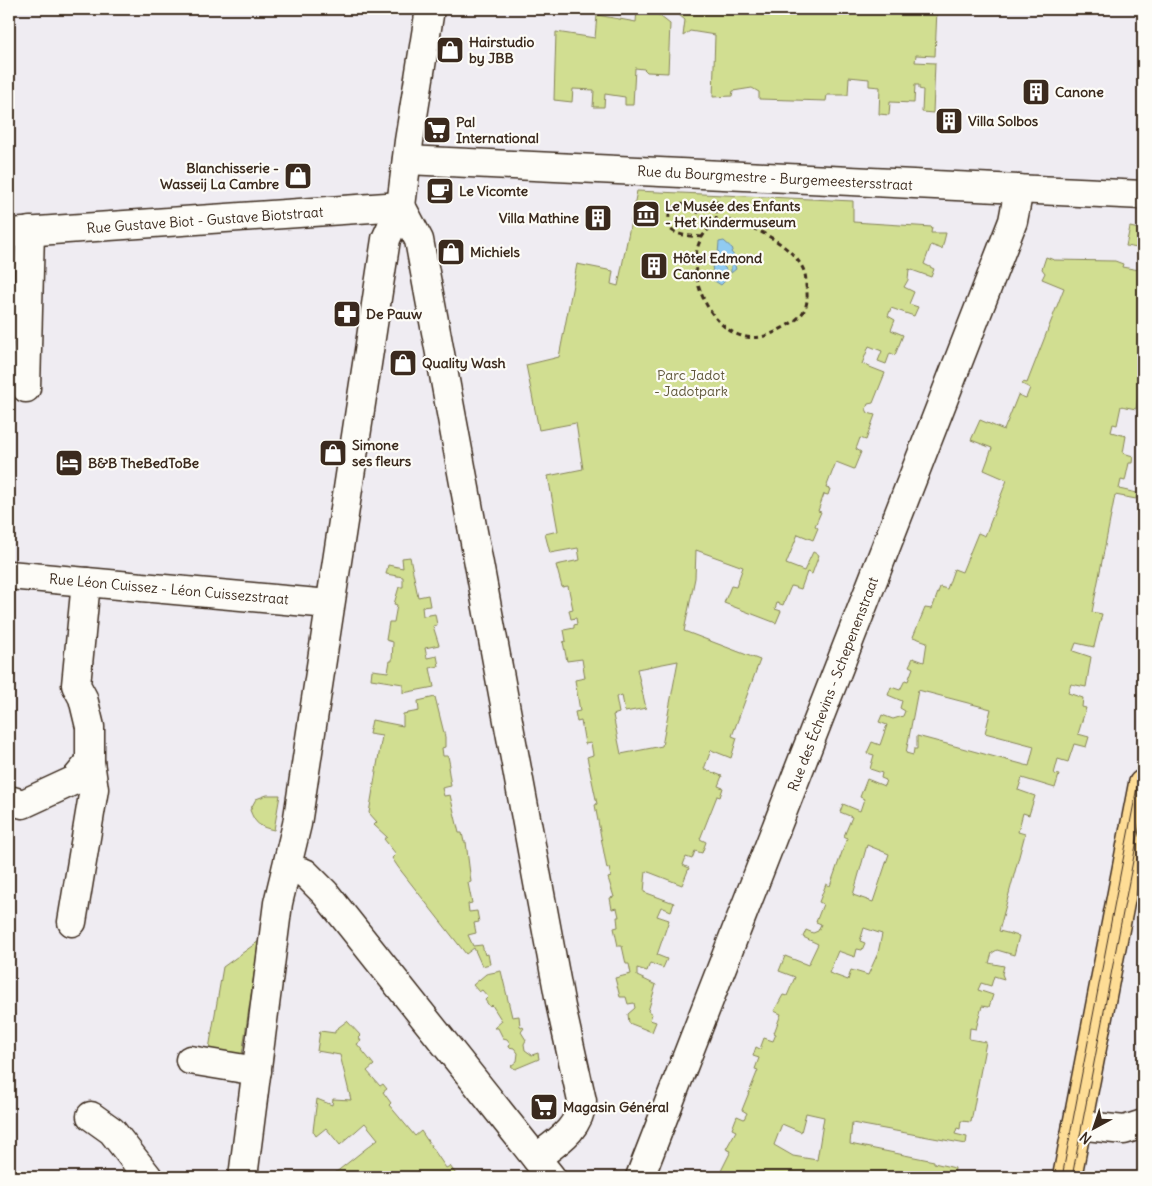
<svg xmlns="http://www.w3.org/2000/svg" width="1152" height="1186" viewBox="0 0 1152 1186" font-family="Delius,sans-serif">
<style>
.green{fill:#d1de91;stroke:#868458;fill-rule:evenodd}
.water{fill:#91cbf1;stroke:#6f8b9d}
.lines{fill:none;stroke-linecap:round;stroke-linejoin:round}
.minor-casing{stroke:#3b2a1e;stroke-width:31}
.major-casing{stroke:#3b2a1e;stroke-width:31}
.path{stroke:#3b2a1e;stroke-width:3;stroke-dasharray:5 4;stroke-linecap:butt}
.minor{stroke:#fdfcf7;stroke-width:28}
.major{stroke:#fedd96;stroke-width:28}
.tram{stroke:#3b2a1e;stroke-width:1}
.labels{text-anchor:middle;stroke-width:4.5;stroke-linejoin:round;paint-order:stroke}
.poi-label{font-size:14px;font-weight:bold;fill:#3b2a1e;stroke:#fdfcf7;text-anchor:start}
.street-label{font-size:14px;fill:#3b2a1e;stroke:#fdfcf7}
.park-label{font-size:14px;fill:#60573b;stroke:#fdfcf7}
</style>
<rect width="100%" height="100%" fill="#efecf2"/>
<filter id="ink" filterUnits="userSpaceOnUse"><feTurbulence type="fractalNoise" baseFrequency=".02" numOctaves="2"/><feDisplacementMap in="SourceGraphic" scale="10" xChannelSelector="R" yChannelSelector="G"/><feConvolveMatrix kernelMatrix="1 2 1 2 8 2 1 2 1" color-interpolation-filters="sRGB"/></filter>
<g filter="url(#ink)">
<g class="green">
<polygon points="637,9 651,9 670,24 668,73 647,72 644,69 635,68 633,105 625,105 625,97 605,94 604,107 593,107 594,90 573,89 572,102 554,100 556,32 595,38 597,15 636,22"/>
<polygon points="672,9 937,9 935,56 916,55 915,62 935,63 933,113 922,112 923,90 919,89 919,85 915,85 914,103 890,102 889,115 879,114 880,87 869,86 869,79 849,77 848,95 827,95 826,101 759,99 759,92 752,88 733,91 732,96 713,97 715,35 690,31 683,36 685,20"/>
<path d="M637 191 853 201V222L932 227 931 233H946L942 249 931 245 924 264 934 269 931 277 909 269 908 280 904 287 914 292 909 304 918 307 914 316 891 308 888 316 895 320 891 330 903 335 895 355 890 353 886 364 878 361 882 351 869 346 862 364 885 373 873 403 868 404 866 409 868 413 875 415 866 440 860 438 856 449 861 452 854 469 836 462 826 488 830 489 828 495 824 494 818 511 821 512 815 526 818 528 813 540 798 534 786 564 804 571 813 552 819 555 812 574 807 572 801 589 791 586 783 605 777 603 775 609 781 611 776 623 724 603 731 586 736 587 743 567 696 550 695 578 684 631 760 660 732 736 737 738 731 758 711 750 704 769 722 776 718 786 723 788 720 797 717 796 700 839 706 842 702 853 695 851 692 859 686 857 683 865 689 868 682 885 646 871 644 892 674 903 671 911 661 907 657 916 669 920 657 955 667 959 663 968 650 963 647 971 637 968V976L656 985 648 1011 652 1014 650 1020 656 1022 652 1032 629 1023 628 1014 635 1008 634 1003 628 1004 626 997H620L615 978 631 974 629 964H626L622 946H618L614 928 618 927 617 917H619L617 908 612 909 610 898 614 897 608 878 611 877 609 868 607 869 595 805 597 804 587 757 593 755 591 743 585 744 581 721 577 722 575 712 580 711 575 680 585 678 582 659 567 661 563 642 566 641 564 630 574 628V625L577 624 576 618 571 619 569 610 573 609 568 586 562 587 556 565 580 560 578 548 550 553 545 534 558 531 548 476 583 469 576 423 539 430 526 365 559 357 577 264 613 271 611 284 618 286ZM678 661 662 746 621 754 613 715 619 713 616 697 622 695 625 712 646 708 637 669Z"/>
<path d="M1130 227 1143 230V369L1139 368 1138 375 1141 377 1136 409 1121 406 1117 425 1113 424 1111 432 1126 436 1123 453 1133 456 1132 463H1129L1125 481 1121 480 1119 489 1137 493 1136 499 1115 495 1092 612 1102 614 1094 647 1076 643 1073 651 1091 657 1086 687 1071 684 1068 693 1083 698 1082 707 1086 708 1078 734 1089 737 1086 747 1074 744 1068 762 1058 759 1054 774 1059 775 1055 788 1022 778 1018 790 1035 796 1029 815 1023 813 1018 832 1025 834 999 931 1019 936 1014 955 997 950 992 953 989 963 1004 966 1002 974 1004 979 994 976 991 986 981 983 978 990 993 995 989 1007 982 1006 976 1029 970 1028 969 1039 986 1042 971 1122 961 1121 960 1129 957 1128 955 1134 967 1137 966 1144 852 1123 850 1144 934 1161V1163L955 1168 954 1177H718L731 1151 726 1149 736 1131 732 1129 737 1116 744 1119 747 1113 742 1110 758 1070 755 1069 759 1058 753 1056 756 1047 760 1049 764 1038 773 1041 776 1034 774 1033 781 1014 774 1011 783 995 787 996 795 977 779 971 785 956 808 965 818 944 803 937 806 930 813 933 818 931 821 924 816 922 823 904 819 902 826 884 830 886 847 838 844 836 852 817 840 812 843 804 860 811 864 799 860 797 867 779 884 786 886 780 881 778 882 773 870 769 874 755 867 753 872 742 880 745 887 725 879 722 882 715 893 719 903 716 905 711 900 708 902 701 888 695 891 687 900 690 905 680 908 681 913 668 909 666 913 658 924 662 927 642 913 637 925 608 932 609 940 587 947 589 954 569 962 572 978 533 985 536 1007 480 984 470 992 448 971 440 980 420 1004 430 1018 395 1026 398 1030 388 1022 384 1023 382 1027 383 1064 288 1042 279 1045 273 1042 269 1046 257 1054 260 1115 261 1123 264 1122 267 1139 270 1143 249 1126 246ZM918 690 991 709 985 733 1034 746 1029 766 917 736V749H914L913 755 906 753ZM867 845 889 854 873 902 853 895ZM864 928 882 934 878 953 868 975 851 970 848 980 829 973 838 951 855 957 857 949 862 950 865 943 860 941ZM806 1113 824 1117 817 1160 793 1156 774 1145 782 1124 801 1132Z"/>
<polygon points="410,557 418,597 428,595 430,606 422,607 423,616 435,614 437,625 433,626 439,645 425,648 427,658 437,656 439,666 430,668 434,687 403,693 403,684 371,679 372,670 388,672 390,661 392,661 393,642 386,640 389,622 394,622 397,605 394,604 399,587 403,587 403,577 386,574 388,565 403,568 402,558"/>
<polygon points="435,697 445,737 445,747 442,748 443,756 448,756 450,766 448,767 451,786 442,788 444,796 450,795 459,833 462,833 464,842 466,842 471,882 468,883 472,903 468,904 469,912 477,911 479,922 474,923 476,933 468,935 473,946 482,945 485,955 488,954 490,964 482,966 474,948 466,954 398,867 392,858 396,854 384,839 387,837 374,825 377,822 369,813 382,736 369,734 372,720 403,726 403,714 419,711 418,701"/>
<path d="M267 795H280L274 830C260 827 255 824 250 810L256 799Z"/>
<polygon points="259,941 242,1055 209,1049 223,967"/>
<polygon points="501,971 512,1017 519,1016 520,1026 524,1028 521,1032 526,1040 524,1044 525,1050 532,1055 538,1053 539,1059 515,1069 511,1066 517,1061 518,1053 514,1048 509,1047 510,1043 507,1039 503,1038 498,1028 494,1028 502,1021 492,1005 490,1007 485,1000 488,997 482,990 479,992 473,985 486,974"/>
<polygon points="347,1021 361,1036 359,1038 361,1041 357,1044 374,1065 367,1071 380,1086 383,1084 387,1089 383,1092 391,1103 389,1105 415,1136 421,1131 446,1168 450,1166 458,1177 330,1177 378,1139 365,1123 340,1145 326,1128 316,1136 313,1131 317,1099 332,1105 333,1099 351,1100 340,1055 317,1051 320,1031 335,1033 335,1030"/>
</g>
<polygon class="water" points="724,241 733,249 731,252 735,257 733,259 736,269 731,273 731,262 723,261 722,265 726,269 726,280 721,285 713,280 712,261 718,254 719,242"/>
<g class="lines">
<defs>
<g id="minor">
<polyline points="407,160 1143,195"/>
<path d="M9 233 401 206 419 240 561 1007 582 1101C580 1129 557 1142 536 1158"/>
<polyline points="26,388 30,231"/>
<polyline points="9,575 329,604"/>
<polyline points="9,800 23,804 75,780 90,762"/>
<polyline points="287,868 305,873 325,893 551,1177"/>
<polyline points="72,922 94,789 90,762 90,727 83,698 76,685 86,582"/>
<polyline points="190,1060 257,1071"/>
<polyline points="91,1116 112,1131 148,1177"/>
<polyline points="1077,1125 1124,1130 1143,1124"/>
<polyline points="243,1177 278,903 297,824 386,239 401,206 409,141 430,9"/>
<polyline points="640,1177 1013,221 1019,189"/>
</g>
<polyline id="major" points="1067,1177 1143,784"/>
</defs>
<use href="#minor" class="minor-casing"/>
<use href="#major" class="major-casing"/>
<g class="path">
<path d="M727 220C752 224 794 246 804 271 806 276 806 282 806 286 808 296 808 307 801 315 795 322 784 327 775 332 709 366 661 234 727 220Z"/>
<polyline points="716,222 716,200"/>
<path d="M702 237C690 236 677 236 669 228 664 194 697 199 709 228"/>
</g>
<use href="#minor" class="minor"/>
<use href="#major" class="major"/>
<g class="tram">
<polyline points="1062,1177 1143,756"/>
<polyline points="1072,1177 1143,809"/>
</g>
</g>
</g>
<defs>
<symbol id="shop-square" viewBox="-11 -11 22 22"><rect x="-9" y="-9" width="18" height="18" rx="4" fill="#3b2a1e" stroke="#fdfcf7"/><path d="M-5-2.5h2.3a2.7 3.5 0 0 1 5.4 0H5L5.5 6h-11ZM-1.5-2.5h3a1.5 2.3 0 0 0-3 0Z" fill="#fff"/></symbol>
<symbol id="building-square" viewBox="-11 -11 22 22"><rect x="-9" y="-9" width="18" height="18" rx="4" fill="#3b2a1e" stroke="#fdfcf7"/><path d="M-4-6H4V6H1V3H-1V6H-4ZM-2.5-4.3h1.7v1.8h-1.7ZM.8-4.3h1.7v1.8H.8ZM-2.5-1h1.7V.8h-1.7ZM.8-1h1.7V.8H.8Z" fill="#fff"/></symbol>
<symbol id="supermarket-square" viewBox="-11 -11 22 22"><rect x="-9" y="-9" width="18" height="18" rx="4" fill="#3b2a1e" stroke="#fdfcf7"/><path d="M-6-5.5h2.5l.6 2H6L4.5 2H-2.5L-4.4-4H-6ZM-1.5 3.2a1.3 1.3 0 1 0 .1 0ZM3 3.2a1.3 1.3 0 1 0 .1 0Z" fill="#fff"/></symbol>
<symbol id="cafe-square" viewBox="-11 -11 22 22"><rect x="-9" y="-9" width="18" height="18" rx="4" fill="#3b2a1e" stroke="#fdfcf7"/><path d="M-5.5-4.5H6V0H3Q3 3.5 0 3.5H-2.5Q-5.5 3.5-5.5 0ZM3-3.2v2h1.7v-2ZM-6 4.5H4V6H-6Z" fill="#fff"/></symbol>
<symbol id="museum-square" viewBox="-11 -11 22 22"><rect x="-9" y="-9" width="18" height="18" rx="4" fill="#3b2a1e" stroke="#fdfcf7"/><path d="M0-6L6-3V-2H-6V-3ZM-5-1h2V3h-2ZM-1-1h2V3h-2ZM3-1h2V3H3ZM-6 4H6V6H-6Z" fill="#fff"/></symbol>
<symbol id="pharmacy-square" viewBox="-11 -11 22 22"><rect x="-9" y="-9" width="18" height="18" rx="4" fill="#3b2a1e" stroke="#fdfcf7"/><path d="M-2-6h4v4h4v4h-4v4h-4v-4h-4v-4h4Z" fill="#fff"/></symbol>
<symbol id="hotel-square" viewBox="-11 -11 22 22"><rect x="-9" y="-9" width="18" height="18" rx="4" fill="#3b2a1e" stroke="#fdfcf7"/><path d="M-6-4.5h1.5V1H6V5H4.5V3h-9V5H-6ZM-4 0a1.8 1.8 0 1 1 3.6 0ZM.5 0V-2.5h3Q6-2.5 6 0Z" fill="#fff"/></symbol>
</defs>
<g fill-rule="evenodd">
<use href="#shop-square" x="434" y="34" width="32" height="32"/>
<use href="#building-square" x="1020" y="76" width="32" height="32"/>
<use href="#building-square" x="933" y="105" width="32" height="32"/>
<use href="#supermarket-square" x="421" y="114" width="32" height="32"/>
<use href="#shop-square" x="282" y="160" width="32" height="32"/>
<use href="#cafe-square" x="424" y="175" width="32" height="32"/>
<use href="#museum-square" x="630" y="198" width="32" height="32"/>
<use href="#building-square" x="582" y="202" width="32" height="32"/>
<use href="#shop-square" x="435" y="236" width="32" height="32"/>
<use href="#building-square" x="638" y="250" width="32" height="32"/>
<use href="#pharmacy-square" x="331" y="298" width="32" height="32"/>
<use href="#shop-square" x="387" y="347" width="32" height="32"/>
<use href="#shop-square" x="317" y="437" width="32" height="32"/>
<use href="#hotel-square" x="53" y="447" width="32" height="32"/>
<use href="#supermarket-square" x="528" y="1091" width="32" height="32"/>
</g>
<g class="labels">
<g class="poi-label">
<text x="469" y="47">Hairstudio<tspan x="469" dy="16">by JBB</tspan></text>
<text x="1055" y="97">Canone</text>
<text x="968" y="126">Villa Solbos</text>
<text x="456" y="127">Pal<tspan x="456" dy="16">International</tspan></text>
<text x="279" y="173" text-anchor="end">Blanchisserie -<tspan x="279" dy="16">Wasseij La Cambre</tspan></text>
<text x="459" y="196">Le Vicomte</text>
<text x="665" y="211">Le Musée des Enfants<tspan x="665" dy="16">- Het Kindermuseum</tspan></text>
<text x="579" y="223" text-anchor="end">Villa Mathine</text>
<text x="470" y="257">Michiels</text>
<text x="673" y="263">Hôtel Edmond<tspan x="673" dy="16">Canonne</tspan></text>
<text x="366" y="319">De Pauw</text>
<text x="422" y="368">Quality Wash</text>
<text x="352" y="450">Simone<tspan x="352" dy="16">ses fleurs</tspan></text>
<text x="88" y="468">B&amp;B TheBedToBe</text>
<text x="563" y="1112">Magasin Général</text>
</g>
<g class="street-label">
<text transform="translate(775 178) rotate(3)" y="5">Rue du Bourgmestre - Burgemeestersstraat</text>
<text transform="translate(205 220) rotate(-4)" y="5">Rue Gustave Biot - Gustave Biotstraat</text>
<text transform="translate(169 589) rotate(5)" y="5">Rue Léon Cuissez - Léon Cuissezstraat</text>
<text transform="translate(833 684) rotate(-69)" y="5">Rue des Échevins - Schepenenstraat</text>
</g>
<g class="park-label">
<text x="691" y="380">Parc Jadot<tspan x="691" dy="16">- Jadotpark</tspan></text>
</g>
</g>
<rect width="1152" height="1186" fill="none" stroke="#fdfcf7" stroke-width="30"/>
<rect x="15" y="15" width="1122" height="1156" fill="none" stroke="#3b2a1e" stroke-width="2" filter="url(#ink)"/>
<g transform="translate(1094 1128) rotate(220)" stroke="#fdfcf7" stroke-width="4" paint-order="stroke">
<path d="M0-4L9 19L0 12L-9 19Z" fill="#3b2a1e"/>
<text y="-8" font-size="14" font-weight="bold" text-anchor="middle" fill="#3b2a1e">N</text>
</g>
</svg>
